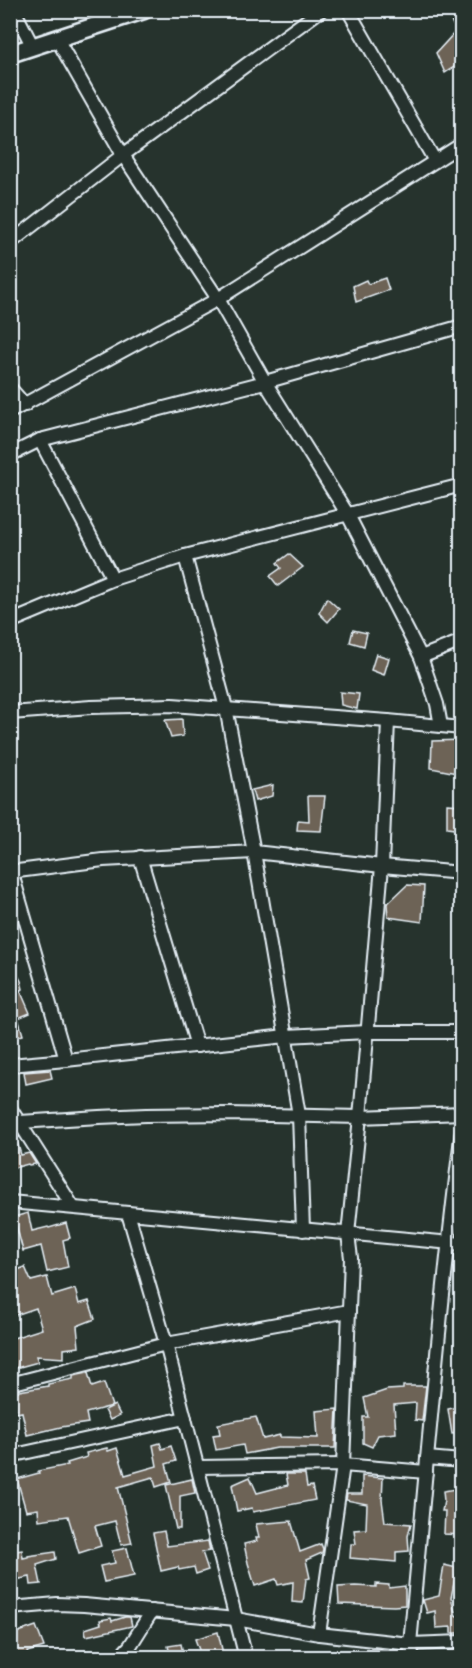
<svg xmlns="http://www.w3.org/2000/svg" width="472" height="1668" viewBox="0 0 472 1668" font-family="Mali,sans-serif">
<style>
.building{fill:#6d6357;stroke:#e8f1f8;stroke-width:1.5}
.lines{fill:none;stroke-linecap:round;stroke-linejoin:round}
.minor-casing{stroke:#e8f1f8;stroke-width:16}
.major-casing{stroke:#e8f1f8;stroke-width:21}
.minor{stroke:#26332d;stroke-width:12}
.major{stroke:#26332d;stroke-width:16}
</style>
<rect width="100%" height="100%" fill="#26332d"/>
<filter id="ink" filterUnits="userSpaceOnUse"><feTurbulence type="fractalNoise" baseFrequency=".0167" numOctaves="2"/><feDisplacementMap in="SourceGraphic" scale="12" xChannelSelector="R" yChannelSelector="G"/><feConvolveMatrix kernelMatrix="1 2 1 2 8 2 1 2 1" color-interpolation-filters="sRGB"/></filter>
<g filter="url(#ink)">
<g class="building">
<polygon points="446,10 462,10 462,62 445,73 436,53 456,31"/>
<polygon points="385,278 389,290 356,302 353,286 366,280 368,284"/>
<polygon points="289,554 303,567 278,586 270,576 281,568 277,563"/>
<polygon points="327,598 339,609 328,622 319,613"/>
<polygon points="353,630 367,633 364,646 350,642"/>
<polygon points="376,654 389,658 384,675 371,670"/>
<polygon points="340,692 359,694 357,709 341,705"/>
<polygon points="182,719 183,736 171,738 165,720"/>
<polygon points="462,740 462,774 431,768 432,741"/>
<polygon points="273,785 272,796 255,801 252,790"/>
<polygon points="308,796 325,796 321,831 297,830 298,820 309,821"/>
<polygon points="447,804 462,805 462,830 447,828"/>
<polygon points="407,885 424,886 422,922 388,917 387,904"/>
<polygon points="10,960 21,981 23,989 20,990 30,1013 18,1018 23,1035 10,1039"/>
<polygon points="50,1070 52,1078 26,1084 24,1072"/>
<polygon points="13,1127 19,1137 16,1138 21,1155 29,1153 36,1164 29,1165 28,1164 10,1169 10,1129"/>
<polygon points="28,1213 32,1231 48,1227 49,1228 66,1223 70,1238 63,1240 68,1267 47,1272 41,1246 23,1251 14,1217"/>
<polygon points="25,1267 31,1281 47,1277 52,1296 75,1289 79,1304 89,1301 95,1319 77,1326 79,1347 64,1349 64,1358 36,1356 38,1362 16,1368 10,1348 10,1339 42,1329 36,1308 10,1317 10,1273"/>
<polygon points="88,1373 92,1387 104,1383 112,1406 86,1413 88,1423 61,1427 27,1435 22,1412 17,1413 13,1392 48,1386 48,1384 73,1379 73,1376"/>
<polygon points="403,1386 426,1386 422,1421 415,1420 416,1403 394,1405 396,1433 378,1435 372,1447 363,1443 363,1417 368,1417 364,1398 387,1390 403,1389"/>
<polygon points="115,1405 120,1415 110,1420 105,1410"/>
<polygon points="462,1406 462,1433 452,1434 448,1409"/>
<polygon points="337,1409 335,1448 277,1448 245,1454 243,1445 216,1450 213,1435 220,1434 218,1424 256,1417 263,1439 280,1435 280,1437 318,1438 316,1411"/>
<polygon points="160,1443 162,1449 171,1446 176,1461 166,1464 171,1482 156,1487 153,1477 118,1487 132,1543 121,1545 115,1521 95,1526 101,1546 79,1553 68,1516 39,1520 38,1509 26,1511 17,1479 39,1473 38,1471 68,1465 67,1463 87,1457 86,1453 107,1448 108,1451 117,1448 125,1475 157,1466 153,1445"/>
<polygon points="286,1474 305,1474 307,1487 312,1486 315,1500 253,1512 252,1508 237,1511 232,1485 250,1477 257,1493 288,1485"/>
<polygon points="362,1476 383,1478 382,1500 385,1522 411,1524 408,1536 409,1551 396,1552 396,1562 350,1558 351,1544 356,1544 354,1530 366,1529 367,1504 346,1500 347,1494 362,1494"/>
<polygon points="192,1479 195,1493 180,1496 180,1529 176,1529 166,1485"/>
<polygon points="455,1489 456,1491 462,1490 462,1535 444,1534 445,1511 442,1511 444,1501 443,1491"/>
<polygon points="291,1521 300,1552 321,1544 323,1549 322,1553 306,1560 310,1578 306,1579 303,1603 292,1602 293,1582 278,1585 276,1579 255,1586 248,1563 244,1544 257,1541 256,1538 259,1538 256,1524"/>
<polygon points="164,1531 167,1546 208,1541 210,1551 202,1552 208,1570 196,1574 194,1567 179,1570 178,1567 161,1571 153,1533"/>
<polygon points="127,1548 134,1576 104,1582 100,1566 115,1563 112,1551"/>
<polygon points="22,1550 23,1558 28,1557 28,1556 55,1552 56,1559 37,1565 41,1584 31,1585 30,1577 10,1581 10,1552"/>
<polygon points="444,1565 457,1568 451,1598 456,1616 462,1615 462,1633 451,1633 451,1627 436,1628 435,1611 427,1613 423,1600 439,1596"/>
<polygon points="376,1584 389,1585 389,1588 405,1586 405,1605 394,1606 339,1604 338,1587 355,1586 376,1587"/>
<polygon points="125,1617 130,1617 132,1626 86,1636 85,1629 101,1624 100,1620 111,1618 112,1621"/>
<polygon points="36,1626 44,1647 27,1652 29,1658 18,1658 10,1635"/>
<polygon points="218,1632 224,1658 202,1658 195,1639"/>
<polygon points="181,1644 184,1658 171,1658 168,1646"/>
<polygon points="371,1649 381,1649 383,1655 383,1653 394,1651 403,1652 404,1658 374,1658"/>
</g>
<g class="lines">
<defs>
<g id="minor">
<polyline points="14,10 33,47"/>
<polyline points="348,10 435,161"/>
<polyline points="57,39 123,155 218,299 265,382 348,515 421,657 437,704 441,726"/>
<polyline points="10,243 123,155 321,10"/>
<polyline points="10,388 25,405"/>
<polyline points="10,412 218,299 462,144"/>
<polyline points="40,440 113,579"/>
<polyline points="10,455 40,440 265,382 462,326"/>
<polyline points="185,556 226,708 254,852 299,1115 303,1230"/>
<polyline points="10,622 113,579 185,556 462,485"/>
<polyline points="421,657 462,641"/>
<polyline points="10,713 91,707 172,705 388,721 462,728"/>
<polyline points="140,857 197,1046"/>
<polyline points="10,867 66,1060"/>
<polyline points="10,872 103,860 254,852 382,866 462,873"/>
<polyline points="10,1065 66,1060 286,1036 368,1032 462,1032"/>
<polyline points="10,1108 73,1207"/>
<polyline points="20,1122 99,1117 146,1115 229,1114 360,1117 462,1113"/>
<polyline points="10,1202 462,1244"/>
<polyline points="128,1213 166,1344 246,1658"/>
<polyline points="10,1384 166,1344 349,1311"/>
<polyline points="10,1456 185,1418"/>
<polyline points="427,1458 462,1461"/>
<polyline points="198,1467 343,1465 426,1472"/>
<polyline points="10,1608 57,1604 84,1605 236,1619 319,1634 410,1644 462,1642"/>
<polyline points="319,1634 343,1465 351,1258 348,1234 360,1117 382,866 388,721"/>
<polyline points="119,1658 130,1646 152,1611"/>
<path d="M413 1658 410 1644C426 1473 440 1301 462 1130"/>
</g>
<polyline id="major" points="10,54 144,10"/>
</defs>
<use href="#minor" class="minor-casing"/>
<use href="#major" class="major-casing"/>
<use href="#minor" class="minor"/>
<use href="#major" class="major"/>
</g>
</g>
<rect width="472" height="1668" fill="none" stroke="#26332d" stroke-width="36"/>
<rect x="18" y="18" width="436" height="1632" fill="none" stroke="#e8f1f8" stroke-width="2" filter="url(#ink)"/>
</svg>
